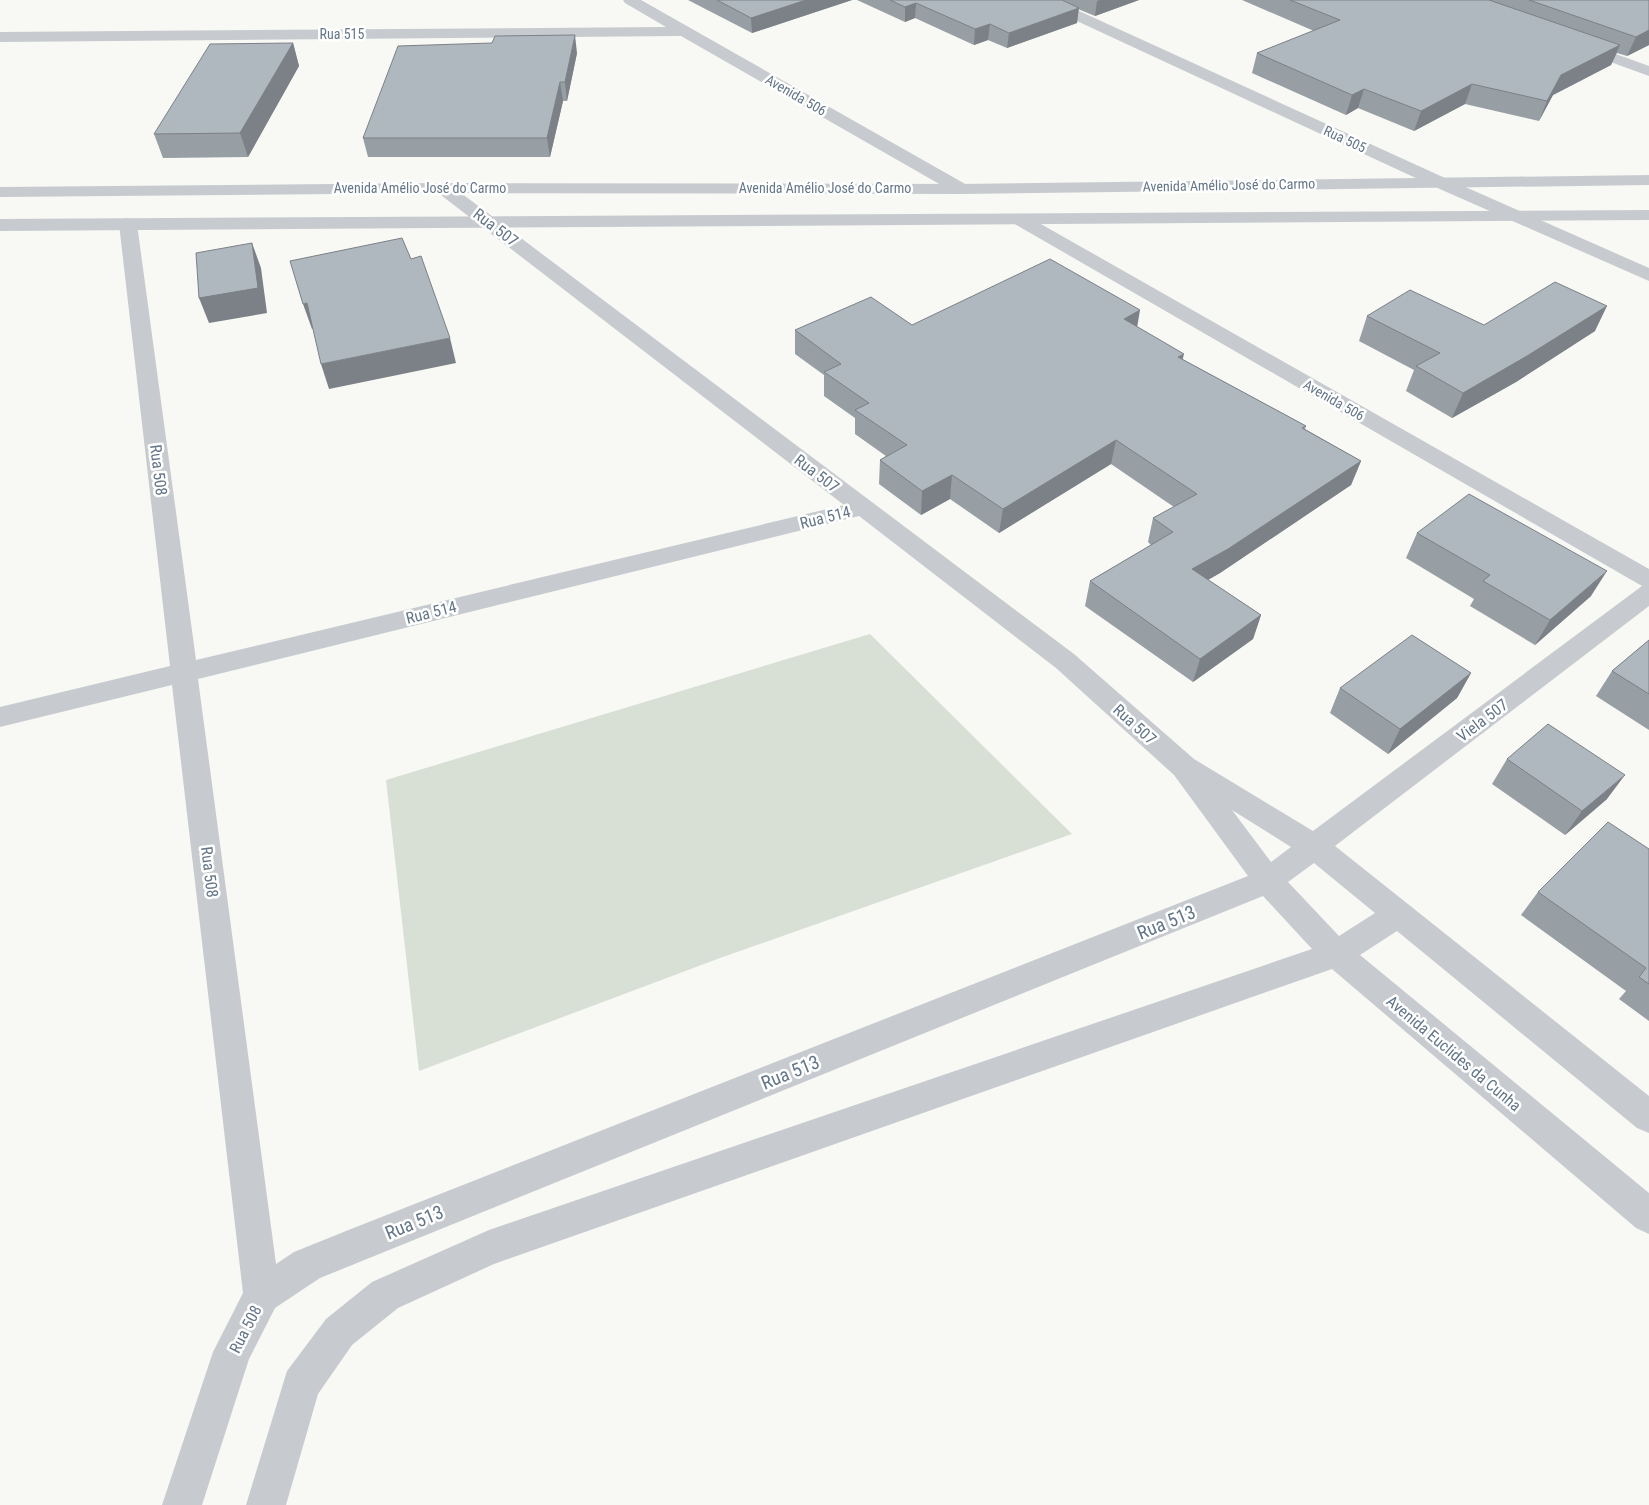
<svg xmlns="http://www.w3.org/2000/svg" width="1649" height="1505" viewBox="0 0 1649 1505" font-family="'Roboto Condensed',sans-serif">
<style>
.green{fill:#d8e0d5}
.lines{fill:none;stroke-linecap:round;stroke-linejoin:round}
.minor{fill:#c7cbcf;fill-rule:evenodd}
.tertiary{fill:#c7cbcf;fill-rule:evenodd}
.wall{fill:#979ea4}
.shaded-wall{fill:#7b8186}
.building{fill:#b0b8bf;stroke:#7b8186}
.labels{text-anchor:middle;stroke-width:5;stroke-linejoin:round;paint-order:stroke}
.far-street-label{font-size:14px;fill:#647689;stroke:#fff}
.street-label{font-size:16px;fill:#647689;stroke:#fff}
.near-street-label{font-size:19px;fill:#647689;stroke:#fff}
</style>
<rect width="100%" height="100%" fill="#f8f8f4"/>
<polygon class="green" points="870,634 1072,834 720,958 419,1071 386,780"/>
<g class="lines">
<g class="minor">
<polygon points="623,0 641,0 967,185 970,189 967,193 961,194 955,193 681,36 0,42 0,32 666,27 625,3"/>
<polygon points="1036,0 1055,0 1445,178 1649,268 1649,281 1433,186 1038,3"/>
<polygon points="1580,41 1649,66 1649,76 1575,49 1572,46 1575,43"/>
<path d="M443 183 449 184 1074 654 1194 759 1313 831 1642 586 1013 223 1010 219 1013 215 1019 214 1025 215 1649 569V606L1335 846 1649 1096V1133L1637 1128 1397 931 1360 955 1649 1193V1234L1636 1228 1332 969 494 1264 398 1308 352 1345 318 1394 286 1505H246L287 1371 326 1319 372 1282 489 1230 1312 949 1263 896 320 1278 275 1308 249 1359 202 1505H162L213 1352 243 1293 172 685 0 727V707L170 666 119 224 121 220 128 218 135 220 137 224 196 660 844 505 437 192 434 188 437 184ZM859 516 1056 668 1174 775 1248 876 351 1229 294 1252 276 1264 198 679ZM1232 810 1291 847 1271 862ZM1314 863 1375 913 1339 936 1288 882Z"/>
</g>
<g class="tertiary">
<polygon points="1649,175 1649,185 961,194 443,193 0,197 0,187 443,183 961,184"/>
<polygon points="1649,210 1649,220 0,231 0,219"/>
</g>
</g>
<g class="wall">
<polygon points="688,0 852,0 752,33"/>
<polygon points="857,0 1139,0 1095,16 1078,9 1077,23 1007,48 988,40 974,45 915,18 905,22"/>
<polygon points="1242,0 1649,0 1649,45 1627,56 1617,53 1611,65 1553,95 1539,121 1465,104 1414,131 1358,108 1346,115 1252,73 1257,53 1314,31"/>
<polygon points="293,43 299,66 248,157 163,158 154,134"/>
<polygon points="577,53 567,101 563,101 550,157 368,157 363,138"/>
<polygon points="1367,316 1484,325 1595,331 1516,382 1452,418 1406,391 1414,370 1359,341"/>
<polygon points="912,325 1137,327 1182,359 1306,426 1305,429 1361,461 1351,485 1220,573 1208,580 1261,615 1253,639 1193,682 1085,606 1090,581 1151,545 1148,542 1153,518 1174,507 1111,464 999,533 950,499 921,515 879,484 880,460 886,456 855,434 855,418 824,396 824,375 795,354 795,330"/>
<polygon points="1417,533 1591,596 1535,645 1470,606 1474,599 1406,558"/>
<polygon points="1649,640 1649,730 1596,696 1612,671"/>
<polygon points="1471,673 1457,698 1388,754 1330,713 1340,688"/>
<polygon points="1507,759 1607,799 1565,835 1492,784"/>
<polygon points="1649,849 1649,1021 1619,999 1626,991 1521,915 1538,892"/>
</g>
<g class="shaded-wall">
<polygon points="806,0 852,0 752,33 751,18"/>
<polygon points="1100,0 1139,0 1095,16 1097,1"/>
<polygon points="916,3 915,18 905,22 905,7"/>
<polygon points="1079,8 1077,23 1007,48 1009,33"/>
<polygon points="990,24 988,40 974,45 975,29"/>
<polygon points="1649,30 1649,45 1627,56 1636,37"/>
<polygon points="575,35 577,53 567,101 565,82"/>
<polygon points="293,43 299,66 248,157 240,133"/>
<polygon points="1620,45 1611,65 1553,95 1539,121 1547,101 1561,75"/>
<polygon points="560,82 563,101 550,157 547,138"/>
<polygon points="1472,84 1465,104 1414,131 1421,111"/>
<polygon points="1364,89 1358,108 1346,115 1352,95"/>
<polygon points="252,243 261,268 267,313 209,323 199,298"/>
<polygon points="307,303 315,328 312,329 303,304"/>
<polygon points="1607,306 1595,331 1516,382 1452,418 1463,393"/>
<polygon points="1140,310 1136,334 1124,319"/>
<polygon points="450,338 456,363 329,389 321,364"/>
<polygon points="1184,354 1178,378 1178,357"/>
<polygon points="1116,440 1111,464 999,533 1003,509"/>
<polygon points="1361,461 1351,485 1220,573 1185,593 1192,569"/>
<polygon points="952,475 950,499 921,515 922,491"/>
<polygon points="1607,571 1591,596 1535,645 1550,620"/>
<polygon points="1261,615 1253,639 1193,682 1200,659"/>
<polygon points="1471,673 1457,698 1388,754 1400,729"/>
<polygon points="1625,775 1607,799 1565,835 1582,811"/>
</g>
<g class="building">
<polygon points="717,0 806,0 751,18"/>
<polygon points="890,0 1062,0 1079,8 1009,33 990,24 975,29 916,3 905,7"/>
<polygon points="1290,0 1489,0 1620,45 1561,75 1547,101 1472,84 1421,111 1364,89 1352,95 1257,53 1340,20"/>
<polygon points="1529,0 1649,0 1649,30 1636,37"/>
<polygon points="575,35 565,82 560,82 547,138 363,138 398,46 492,43 495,36"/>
<polygon points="293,43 240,133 154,134 210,44"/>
<polygon points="402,238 411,259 421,256 450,338 321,364 307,303 303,304 290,261"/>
<polygon points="252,243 258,288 199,298 196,253"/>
<polygon points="1050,259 1140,310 1124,319 1184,354 1178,357 1306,426 1302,428 1361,461 1228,549 1192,569 1261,615 1200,659 1090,581 1173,532 1153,518 1197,494 1116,440 1003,509 952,475 922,491 880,460 907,445 855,410 869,403 824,372 841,364 795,330 871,297 912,325"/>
<polygon points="1555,282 1607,306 1527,356 1463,393 1416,366 1440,353 1367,316 1410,290 1484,325"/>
<polygon points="1469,494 1607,571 1550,620 1483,581 1490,575 1417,533"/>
<polygon points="1412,635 1471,673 1400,729 1340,688"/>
<polygon points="1649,640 1649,694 1612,671"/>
<polygon points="1548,724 1625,775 1582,811 1507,759"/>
<polygon points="1608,822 1649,849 1649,984 1639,977 1646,968 1538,892"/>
</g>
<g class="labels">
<g class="far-street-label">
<text x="342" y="39">Rua 515</text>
<text transform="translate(796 95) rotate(30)" y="5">Avenida 506</text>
<text transform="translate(1345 139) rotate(25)" y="5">Rua 505</text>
<text transform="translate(1229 185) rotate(-1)" y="5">Avenida Amélio José do Carmo</text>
<text x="420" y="193">Avenida Amélio José do Carmo</text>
<text x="825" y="193">Avenida Amélio José do Carmo</text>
<text transform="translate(1334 400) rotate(30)" y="5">Avenida 506</text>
</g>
<g class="street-label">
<text transform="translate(496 227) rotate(37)" y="6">Rua 507</text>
<text transform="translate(159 470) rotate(83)" y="6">Rua 508</text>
<text transform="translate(817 473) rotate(37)" y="6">Rua 507</text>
<text transform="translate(825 517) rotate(-14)" y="6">Rua 514</text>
<text transform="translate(431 612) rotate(-14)" y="6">Rua 514</text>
<text transform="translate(1482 720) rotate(-37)" y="6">Viela 507</text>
<text transform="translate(1135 724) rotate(42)" y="6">Rua 507</text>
<text transform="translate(210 872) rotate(83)" y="6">Rua 508</text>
<text transform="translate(1454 1053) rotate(40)" y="6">Avenida Euclides da Cunha</text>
<text transform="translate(245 1329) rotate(-63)" y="6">Rua 508</text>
</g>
<g class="near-street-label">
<text transform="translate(1166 922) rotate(-22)" y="7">Rua 513</text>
<text transform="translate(790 1072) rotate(-22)" y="7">Rua 513</text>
<text transform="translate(414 1222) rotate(-22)" y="7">Rua 513</text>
</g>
</g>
</svg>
